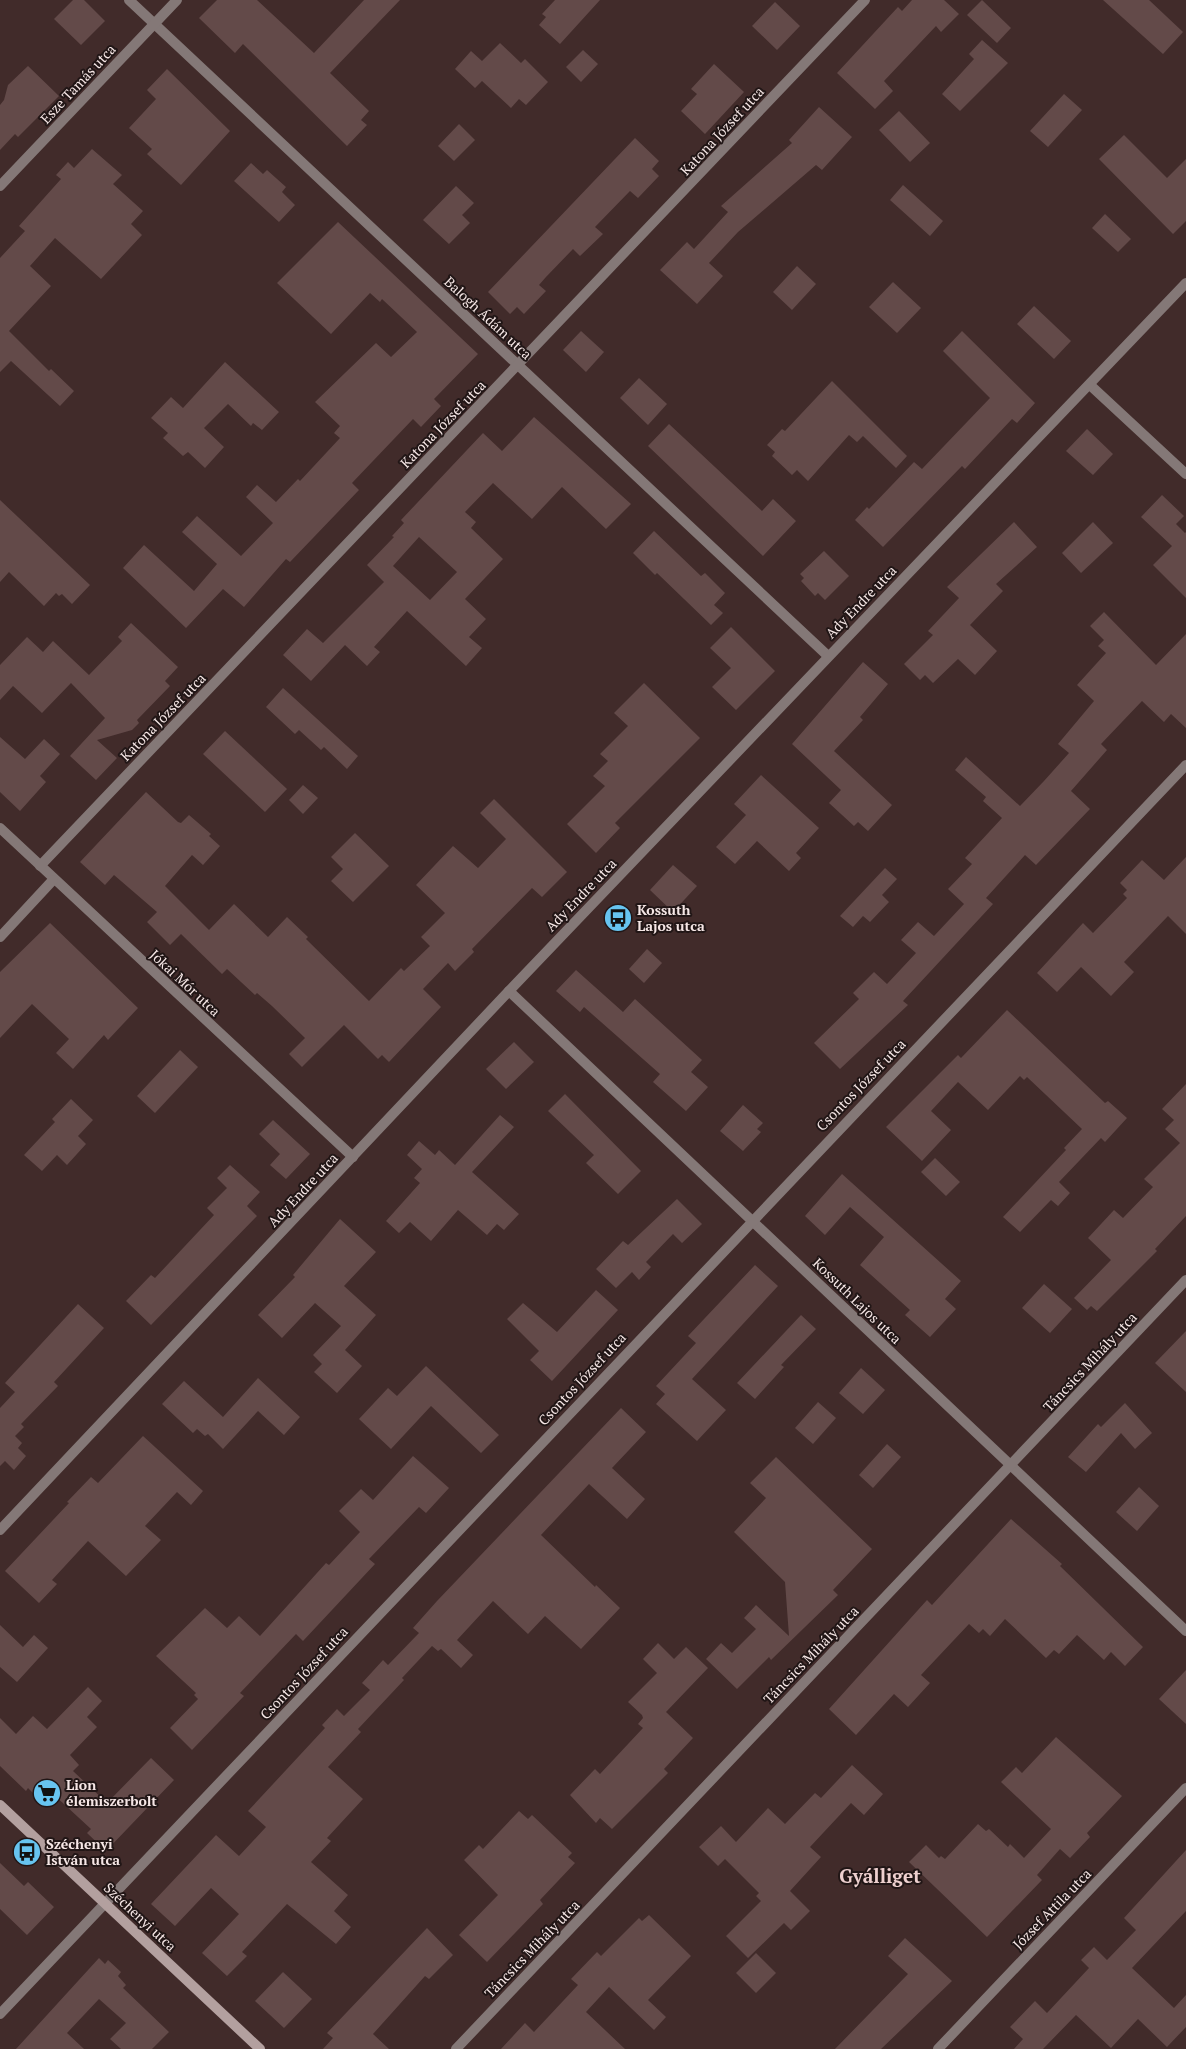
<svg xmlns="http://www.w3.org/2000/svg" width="1186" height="2049" viewBox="0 0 1186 2049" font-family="'PT Serif',serif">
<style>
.building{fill:#634a49;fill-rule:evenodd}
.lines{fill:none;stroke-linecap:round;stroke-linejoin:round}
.street{stroke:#847877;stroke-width:10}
.secondary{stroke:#b3a09f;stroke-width:10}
.labels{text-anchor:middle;stroke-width:4;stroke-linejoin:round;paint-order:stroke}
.street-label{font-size:14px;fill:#f6e7e6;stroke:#211616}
.poi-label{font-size:14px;font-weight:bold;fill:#f6e7e6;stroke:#211616;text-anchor:start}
.district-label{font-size:19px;font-weight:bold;fill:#eed0cf;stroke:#211616}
</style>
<rect width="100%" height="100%" fill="#412b2a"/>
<g class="building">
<polygon points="73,0 84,0 105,21 81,45 54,19"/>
<polygon points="217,0 257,0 314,53 364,0 400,0 330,73 369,111 361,120 367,125 347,146 243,44 235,53 199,18"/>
<polygon points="555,0 600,0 560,44 539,25 546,17 542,14"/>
<polygon points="912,0 944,0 959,14 941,32 936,26 884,81 893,91 875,109 837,73 898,7 902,11"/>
<polygon points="982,0 1011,28 997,43 967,15"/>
<polygon points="1103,0 1149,0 1183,32 1163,54"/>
<polygon points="775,2 800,26 777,50 752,26"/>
<polygon points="982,40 1008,63 960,111 942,94 974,59 969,54"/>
<polygon points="500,43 521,63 525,59 548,82 526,105 519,99 511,108 482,81 475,88 455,69 471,51 482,61"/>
<polygon points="583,50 598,64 581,82 566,67"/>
<polygon points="714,64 744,92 705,134 681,111 697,94 691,89"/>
<polygon points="28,66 59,96 18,137 15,134 0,150 0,105 4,100 8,85"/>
<polygon points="167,69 230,131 181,185 147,154 152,149 129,128 156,99 147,90"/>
<polygon points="1064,94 1082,110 1048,147 1030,131"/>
<polygon points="819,107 852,137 822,170 816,165 738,232 709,263 723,276 697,304 660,270 687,242 694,249 728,212 721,206 792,143 789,140"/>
<polygon points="899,111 930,143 910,162 879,130"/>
<polygon points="459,124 475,140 454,161 438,146"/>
<polygon points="1124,135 1167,178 1186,159 1186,221 1173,234 1099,159"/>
<polygon points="635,138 659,161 652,169 659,176 638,198 630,191 595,227 603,234 580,256 573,249 546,277 539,285 546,291 524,314 517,307 510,314 488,292"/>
<polygon points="92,149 122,175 113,184 143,211 131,224 142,235 101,279 55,238 30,266 51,286 9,331 49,371 51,369 74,391 60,406 11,361 0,372 0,258 25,231 19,226 61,179 56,175 68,162 74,168"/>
<polygon points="251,163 263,174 267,170 286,187 282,192 295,205 279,222 234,181"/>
<polygon points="903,185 943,221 930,236 890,200"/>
<polygon points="456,186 474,203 462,215 470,223 449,244 423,220"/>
<polygon points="1105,214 1131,239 1118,252 1092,228"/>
<polygon points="338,222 478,354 434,399 441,406 421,427 413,419 352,483 359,490 290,562 286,559 244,607 223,589 186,628 123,568 144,545 194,591 217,564 182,532 197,516 241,556 273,523 246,497 257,485 276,502 298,479 300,481 340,438 334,433 340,426 315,402 376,343 391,357 417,332 382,299 380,302 370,293 331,334 277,283"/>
<polygon points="797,266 816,284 792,310 773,292"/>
<polygon points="893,282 921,308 897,333 869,307"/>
<polygon points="1034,306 1071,341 1054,359 1017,324"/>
<polygon points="581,331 604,352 586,372 563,350"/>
<polygon points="962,331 1035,403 1017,423 1012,419 965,469 962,466 883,547 855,520 867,507 869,509 914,462 922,469 990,398 943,351"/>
<polygon points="225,362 279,412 262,430 253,423 251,426 228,404 204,428 224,447 205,468 188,452 183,456 163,438 168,433 151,418 171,397 183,408"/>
<polygon points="639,378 667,404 648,425 620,398"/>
<polygon points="832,381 907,456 896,468 863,436 857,442 849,435 808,481 797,470 792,475 772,456 775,452 767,445 782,429 785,431"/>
<path d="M534 417 631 504 606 529 562 487 532 519 493 483 465 512 476 522 471 528 503 559 465 599 486 619 469 637 482 648 466 666 407 611 374 647 380 652 367 666 345 645 311 681 283 655 307 629 323 643 384 582 367 565 394 537 392 536 404 523 401 520 483 433 502 451ZM419 537 457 572 430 600 393 566Z"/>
<polygon points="669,424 762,511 773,499 796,521 763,556 648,446"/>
<polygon points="1087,429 1113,454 1093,475 1066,451"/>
<polygon points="1162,495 1184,516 1176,524 1185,533 1186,532 1186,598 1153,565 1172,546 1141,517"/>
<polygon points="0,500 90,585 72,604 62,594 59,596 56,593 44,606 9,572 0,582"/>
<polygon points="1014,522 1037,547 996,584 1003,591 970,625 997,651 975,675 958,659 933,683 925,675 920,680 904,664 933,635 928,631 959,598 947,587"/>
<polygon points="1093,522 1113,543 1081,573 1062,553"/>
<polygon points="654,531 701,576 705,573 725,593 714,605 723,613 711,625 657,573 655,575 633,553"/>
<polygon points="824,551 849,576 825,600 818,593 815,596 801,581 804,578 800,574"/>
<polygon points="1104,612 1156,665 1186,634 1186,728 1171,714 1164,722 1142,701 1101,744 1107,750 1071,791 1090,809 1036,865 1025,855 986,898 993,904 903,1001 908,1005 840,1069 814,1043 859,999 853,993 874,972 887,984 916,953 901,940 918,922 934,936 964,904 948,889 972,864 965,858 1002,818 983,801 986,797 955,770 966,757 1020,806 1044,781 1069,753 1058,744 1094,701 1077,685 1106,653 1098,646 1104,640 1090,626"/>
<polygon points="131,623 178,667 165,681 170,686 137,720 139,723 132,730 97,740 117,758 96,780 70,756 105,718 71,683 42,713 13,686 0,700 0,665 27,637 43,652 53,641 89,675 122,641 118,637"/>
<polygon points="731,627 775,671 736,710 712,687 731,668 710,648"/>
<polygon points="863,662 888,684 860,717 863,720 834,751 892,805 868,831 858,822 854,826 829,803 841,790 792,744"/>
<polygon points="644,683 700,738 615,823 620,828 596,853 567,824 605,786 593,776 608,761 600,754 628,726 614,713"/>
<polygon points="283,688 358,756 347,769 324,747 321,750 299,730 295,734 266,707"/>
<polygon points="225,731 287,789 265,812 203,754"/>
<polygon points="0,737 25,759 44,739 60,754 40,776 46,782 20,811 0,792"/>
<polygon points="761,775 819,828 796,853 801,858 789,871 757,841 735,864 716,847 746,815 734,804"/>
<polygon points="303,785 318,798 303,814 289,800"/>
<polygon points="146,792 178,822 181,823 189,815 211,834 209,836 220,846 203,865 192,855 165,886 209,930 234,904 268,937 287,917 308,937 306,939 369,1001 401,968 404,971 430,946 421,937 445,913 416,885 453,846 478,868 506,839 480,813 494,799 567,872 542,897 532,888 472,949 474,952 455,971 448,963 423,989 441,1007 389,1062 382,1055 378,1059 344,1025 302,1067 289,1054 305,1038 272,1006 257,993 255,995 227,969 222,974 181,934 170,945 147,922 157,912 114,875 105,885 80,862"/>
<polygon points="355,833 389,866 353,902 331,881 343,869 331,857"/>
<polygon points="1186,857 1186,934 1168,916 1124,962 1134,972 1111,996 1081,967 1057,992 1037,973 1083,923 1093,933 1127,898 1123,894 1127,890 1120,883 1142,860 1164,880"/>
<polygon points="673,865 697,886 673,912 650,890"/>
<polygon points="885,868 897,879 882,895 889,902 870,922 863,916 853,927 840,916"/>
<polygon points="50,923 138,1008 108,1040 104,1035 73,1069 56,1053 69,1039 32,1004 0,1038 0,972"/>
<polygon points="647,949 662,963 644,983 629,969"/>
<polygon points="576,970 623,1012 635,999 702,1060 691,1072 708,1087 686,1111 653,1082 660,1074 584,1007 580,1012 556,991"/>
<polygon points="1007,1010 1105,1103 1108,1101 1127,1118 1105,1142 1101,1138 1059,1182 1070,1193 1058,1206 1051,1200 1020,1232 1003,1217 1066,1150 1064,1148 1082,1129 1027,1077 1024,1080 1020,1076 988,1110 958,1082 931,1111 951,1130 922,1161 886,1127 958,1055 961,1058"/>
<polygon points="514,1042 534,1062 506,1089 486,1069"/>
<polygon points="180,1050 198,1067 155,1113 137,1096"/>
<polygon points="1186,1084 1186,1216 1155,1249 1157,1251 1097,1311 1091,1306 1087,1310 1074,1298 1111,1260 1088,1238 1114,1210 1123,1218 1153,1187 1144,1179 1180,1143 1165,1129 1174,1120 1162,1109"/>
<polygon points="565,1094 641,1171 618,1194 586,1163 594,1155 548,1111"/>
<polygon points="71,1099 93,1120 78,1136 86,1144 67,1165 57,1155 42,1171 24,1155 55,1122 52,1119"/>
<polygon points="743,1105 763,1123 757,1129 761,1132 743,1151 720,1131"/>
<polygon points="500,1115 514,1127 472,1172 519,1214 504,1230 497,1224 487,1235 458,1210 431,1241 410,1222 399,1233 386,1221 420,1183 414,1178 422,1169 407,1155 419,1141 435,1155 439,1150 455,1165"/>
<polygon points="273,1120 310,1154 286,1179 270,1165 280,1154 259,1134"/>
<polygon points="935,1158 960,1182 946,1196 921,1172"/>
<polygon points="230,1165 260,1192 247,1206 257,1216 151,1325 126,1301 151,1275 155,1278 214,1215 207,1208 227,1188 217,1178"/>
<polygon points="842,1174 961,1281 945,1299 956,1309 930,1337 905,1315 910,1310 860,1265 884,1237 850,1207 825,1235 805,1216"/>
<polygon points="677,1199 702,1224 682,1243 673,1234 646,1262 651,1267 639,1280 632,1272 616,1288 596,1269 623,1241 628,1245"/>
<polygon points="340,1219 376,1252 344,1286 376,1315 345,1350 362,1366 337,1393 314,1372 322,1364 313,1355 341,1326 315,1303 282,1338 258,1315 295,1277 293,1275"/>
<polygon points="755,1265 778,1286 692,1379 726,1410 697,1441 656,1404 665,1394 656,1386 696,1343 688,1336"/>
<polygon points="1044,1284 1072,1309 1050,1333 1022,1308"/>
<polygon points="596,1290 618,1310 552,1381 530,1360 539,1351 507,1319 523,1303 557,1332"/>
<polygon points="78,1304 104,1328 54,1382 58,1386 21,1424 24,1427 15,1436 22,1443 18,1448 26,1456 14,1470 5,1461 0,1466 0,1408 15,1392 5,1383"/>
<polygon points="801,1315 816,1329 781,1365 784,1367 755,1399 737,1383"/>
<polygon points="1186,1331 1186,1392 1155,1363"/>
<polygon points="426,1366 499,1435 481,1453 431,1406 391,1449 359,1419 388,1388 397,1396"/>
<polygon points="861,1368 885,1390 863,1414 839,1393"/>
<polygon points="258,1378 300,1417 284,1435 258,1411 223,1449 208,1434 205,1436 197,1429 193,1433 162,1404 184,1381 223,1417"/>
<polygon points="818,1402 836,1418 813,1444 795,1428"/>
<polygon points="1125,1403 1152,1433 1135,1449 1121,1433 1086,1472 1068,1457 1098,1424 1101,1427"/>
<polygon points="621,1408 646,1432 612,1468 645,1499 627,1519 589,1484 541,1535 595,1587 596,1585 620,1608 581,1649 545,1616 528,1634 493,1601 457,1640 473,1655 461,1668 441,1649 438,1651 432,1646 402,1678 404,1680 358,1729 361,1732 328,1767 363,1799 327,1838 331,1841 311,1862 348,1895 334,1911 351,1927 336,1944 287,1904 242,1952 247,1956 227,1976 202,1953 239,1914 211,1888 175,1926 151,1904 216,1835 239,1856 266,1827 248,1811 325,1728 322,1725 337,1709 344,1716 370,1690 362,1683 383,1660 388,1665 419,1633 413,1628 437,1601"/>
<polygon points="143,1436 203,1491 191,1505 177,1492 145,1526 161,1540 126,1576 88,1541 52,1580 57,1584 39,1603 5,1571 69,1503 67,1502 91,1477 98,1483"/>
<polygon points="887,1444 901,1457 873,1488 859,1475"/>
<polygon points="413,1456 449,1488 426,1513 419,1507 369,1559 375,1564 303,1641 296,1634 240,1693 244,1696 192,1750 170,1728 198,1699 194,1695 196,1693 156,1656 205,1608 227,1628 239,1616 260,1636 326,1563 329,1565 360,1532 339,1511 361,1489 373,1500"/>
<polygon points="776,1457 872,1549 833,1590 838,1595 771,1660 769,1657 737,1689 706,1659 721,1643 732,1653 756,1629 744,1618 756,1605 789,1636 785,1582 734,1532 766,1498 750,1483"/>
<polygon points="1139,1487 1159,1506 1137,1531 1116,1512"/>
<polygon points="1011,1519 1062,1564 1060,1566 1143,1647 1125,1666 1111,1652 1104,1660 1077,1635 1059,1654 1054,1650 1046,1658 1005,1619 990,1636 983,1629 979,1633 969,1624 921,1675 930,1683 908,1707 894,1694 856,1735 829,1709 927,1600 932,1605"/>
<polygon points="0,1625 23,1647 34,1635 48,1648 17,1682 0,1667"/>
<polygon points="658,1643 674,1659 686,1647 708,1668 666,1712 693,1738 664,1769 668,1773 612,1829 600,1818 596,1823 570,1795 595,1769 600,1774 643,1728 638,1724 643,1718 642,1715 628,1702 657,1673 643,1659"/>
<polygon points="1186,1670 1186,1724 1159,1699"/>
<polygon points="88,1687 102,1701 87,1717 97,1727 70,1755 79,1765 73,1771 107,1803 151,1758 174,1780 106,1851 87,1833 91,1829 52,1793 47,1799 37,1789 33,1793 28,1788 26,1791 0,1766 0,1718 16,1734 33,1716 47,1729"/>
<polygon points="1056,1737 1122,1796 1087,1833 1090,1837 1070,1858 1060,1849 1037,1875 1042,1880 987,1937 909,1862 926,1845 939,1858 941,1856 945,1859 978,1824 986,1831 989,1829 1008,1847 1010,1844 1024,1858 1051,1829 1001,1782 1016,1767 1022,1773"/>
<polygon points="852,1765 883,1794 864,1815 851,1803 810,1847 821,1857 790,1891 810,1911 791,1930 784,1923 748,1958 726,1936 761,1901 756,1896 759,1893 725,1859 718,1866 699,1847 721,1826 736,1842 768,1808 785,1824 815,1793 821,1798"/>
<polygon points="519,1811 528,1819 532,1815 572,1853 568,1857 575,1863 540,1900 543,1904 487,1962 459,1935 498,1895 464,1860 479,1845 483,1849"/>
<polygon points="1186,1850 1186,1911 1132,1968 1174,2008 1186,1995 1186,2027 1167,2047 1138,2019 1111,2048 1076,2015 1043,2049 1014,2049 1023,2039 1010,2027 1035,2001 1047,2013 1089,1968 1081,1960 1094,1947 1107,1960 1136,1930 1124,1918"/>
<polygon points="0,1863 24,1886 28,1882 54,1907 27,1935 0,1909"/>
<polygon points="649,1915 691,1956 648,2000 666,2017 654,2030 609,1987 586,2012 625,2049 501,2049 525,2023 534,2032 578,1985 571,1979 597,1952 601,1956 639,1918 642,1921"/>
<polygon points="427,1928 453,1955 429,1979 425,1976 373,2034 389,2049 323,2049 333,2038 327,2033"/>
<polygon points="905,1938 952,1981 881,2049 835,2049 908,1974 888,1956"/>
<polygon points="756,1953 776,1973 756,1993 736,1973"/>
<polygon points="99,1958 105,1964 108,1960 121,1972 118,1976 126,1985 123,1988 169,2032 152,2049 121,2049 110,2039 126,2023 99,1999 67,2033 84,2049 16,2049"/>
<polygon points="283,1972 312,1999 284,2028 255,2001"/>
</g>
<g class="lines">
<g class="street">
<polyline points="129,0 828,656"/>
<polyline points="0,186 177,0"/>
<polyline points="1090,385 1186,474"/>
<polyline points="0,828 353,1157"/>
<polyline points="40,866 865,0"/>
<polyline points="0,937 53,880"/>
<path d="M509 991C736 1203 959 1419 1186 1631"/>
<polyline points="0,1530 509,991 1186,283"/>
<polyline points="0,2014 1186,765"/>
<polyline points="456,2049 1186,1280"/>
<polyline points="938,2049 1186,1788"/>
</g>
<polyline class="secondary" points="0,1805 260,2049"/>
</g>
<defs>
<symbol id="bus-disc" viewBox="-11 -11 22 22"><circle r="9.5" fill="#67c4f0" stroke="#211616"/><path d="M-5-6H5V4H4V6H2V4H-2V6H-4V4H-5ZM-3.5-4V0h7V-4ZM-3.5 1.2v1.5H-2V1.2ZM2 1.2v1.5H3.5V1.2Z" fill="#111"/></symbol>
<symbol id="supermarket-disc" viewBox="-11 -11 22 22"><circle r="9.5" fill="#67c4f0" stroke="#211616"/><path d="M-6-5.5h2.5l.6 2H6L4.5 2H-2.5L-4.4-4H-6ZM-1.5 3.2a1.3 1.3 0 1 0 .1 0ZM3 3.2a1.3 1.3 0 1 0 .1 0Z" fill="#111"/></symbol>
</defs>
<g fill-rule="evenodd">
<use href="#bus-disc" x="602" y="902" width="32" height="32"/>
<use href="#supermarket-disc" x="31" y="1777" width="32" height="32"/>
<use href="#bus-disc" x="11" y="1836" width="32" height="32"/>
</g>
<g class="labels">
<g class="street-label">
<text transform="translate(78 84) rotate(-47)" y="5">Esze Tamás utca</text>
<text transform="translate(722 131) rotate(-47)" y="5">Katona József utca</text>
<text transform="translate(488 318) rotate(43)" y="5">Balogh Ádám utca</text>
<text transform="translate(443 424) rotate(-46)" y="5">Katona József utca</text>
<text transform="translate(861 602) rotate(-46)" y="5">Ady Endre utca</text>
<text transform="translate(163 717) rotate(-46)" y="5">Katona József utca</text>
<text transform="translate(581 895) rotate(-46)" y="5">Ady Endre utca</text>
<text transform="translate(185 983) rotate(43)" y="5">Jókai Mór utca</text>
<text transform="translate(861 1085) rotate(-46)" y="5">Csontos József utca</text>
<text transform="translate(303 1190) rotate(-47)" y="5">Ady Endre utca</text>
<text transform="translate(857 1301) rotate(44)" y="5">Kossuth Lajos utca</text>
<text transform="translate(1090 1362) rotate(-47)" y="5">Táncsics Mihály utca</text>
<text transform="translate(582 1379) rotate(-47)" y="5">Csontos József utca</text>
<text transform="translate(811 1655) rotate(-46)" y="5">Táncsics Mihály utca</text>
<text transform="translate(304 1673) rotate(-47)" y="5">Csontos József utca</text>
<text transform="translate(1052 1909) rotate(-46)" y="5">József Attila utca</text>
<text transform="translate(140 1917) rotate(43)" y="5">Széchenyi utca</text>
<text transform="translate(532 1949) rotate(-46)" y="5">Táncsics Mihály utca</text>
</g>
<g class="poi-label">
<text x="637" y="915">Kossuth<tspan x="637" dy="16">Lajos utca</tspan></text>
<text x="66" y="1790">Lion<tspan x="66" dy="16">élemiszerbolt</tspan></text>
<text x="46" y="1849">Széchenyi<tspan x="46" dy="16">István utca</tspan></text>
</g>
<g class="district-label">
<text x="880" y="1883">Gyálliget</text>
</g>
</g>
</svg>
